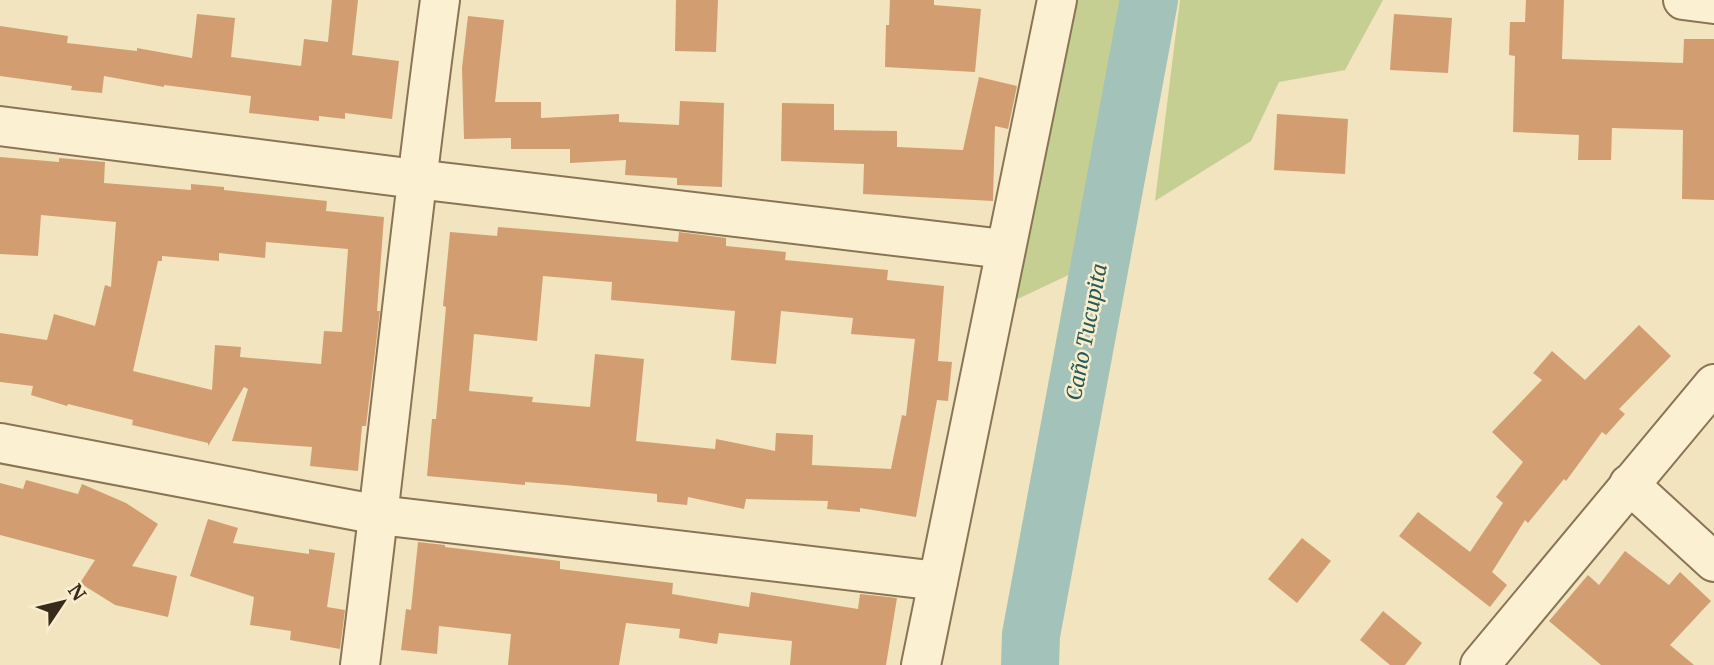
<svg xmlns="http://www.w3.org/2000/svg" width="1714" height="665" viewBox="0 0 1714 665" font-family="Merriweather,serif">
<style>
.green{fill:#c5cf92}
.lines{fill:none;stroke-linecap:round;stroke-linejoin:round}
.river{stroke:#a2c2ba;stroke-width:58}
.building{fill:#d29e71;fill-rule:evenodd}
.minor-casing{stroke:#8a7456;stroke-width:42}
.minor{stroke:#fbf1d2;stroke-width:38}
.labels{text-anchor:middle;stroke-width:5;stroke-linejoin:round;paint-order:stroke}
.water-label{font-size:21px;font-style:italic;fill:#295a59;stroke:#f8eece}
</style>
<rect width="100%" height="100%" fill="#f1e4be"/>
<g class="green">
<polygon points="1078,0 1134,0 1094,263 1007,304"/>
<polygon points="1180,0 1383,0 1345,70 1279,82 1251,141 1155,201"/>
</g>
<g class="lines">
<polyline class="river" points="1030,665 1031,635 1149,0"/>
</g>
<g class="building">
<polygon points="332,0 358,0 352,55 399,61 392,119 345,113 345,119 319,116 319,121 249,113 251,96 164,85 164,87 104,76 102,93 71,90 72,86 0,76 0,26 68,36 67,43 137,51 137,48 192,58 197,14 235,18 231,57 301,66 304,39 328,42"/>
<polygon points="676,0 718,0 716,52 675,51"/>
<polygon points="890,0 934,0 934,5 981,9 975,72 885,67 886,25 889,25"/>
<polygon points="1526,0 1564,0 1562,59 1683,63 1684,39 1714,39 1714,200 1682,199 1683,130 1612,128 1611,160 1578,160 1579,135 1513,132 1515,56 1509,55 1510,22 1525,22"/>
<polygon points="1394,14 1452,18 1448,73 1390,70"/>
<polygon points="468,16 504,20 495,102 541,102 541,118 619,114 619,122 679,125 680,101 724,103 722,187 677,185 677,178 625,175 626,160 570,163 570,149 511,149 511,138 464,139 462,68"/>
<polygon points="979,77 1017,86 1008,129 995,126 993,201 863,194 864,164 781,161 782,103 834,104 834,130 897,131 897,147 963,150"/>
<polygon points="1277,114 1348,119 1345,174 1274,170"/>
<path d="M0 157 59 162V158L105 162 104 183 191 190V184L224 187V190L327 201 326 211 384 217 377 311H380L366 426H362L358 471 310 466 312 447 232 441 248 389 244 387 208 446V443L132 425 133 420 68 404 67 406 31 395 33 386 0 382V333L47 340 54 314 95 326 105 285 111 287 116 222 41 215 38 256 0 254ZM266 242 348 249 342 332 324 331 321 364 240 357 241 347 215 345 212 390 133 371 158 261H162V256L219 261V253L265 258Z"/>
<path d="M498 227 678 242 679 232 726 238V246L786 252 785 260 888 270 887 280 944 286 938 361 952 362 948 401 937 400 916 517 860 508V512L827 509 828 501 746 499 744 509 688 497 687 505 657 502V494L565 485 525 482V485L427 476 432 419H436L446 307 443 306 450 232 497 236ZM543 276 612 282 611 300 735 311 731 360 776 364 781 311 853 318 851 334 915 339 906 416 902 415 891 469 812 465 813 435 776 433 775 451 716 439 715 449 636 441 644 359 595 354 590 407 532 402 533 397 469 391 474 334 537 341Z"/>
<polygon points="1639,325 1671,356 1619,409 1625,414 1606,435 1602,432 1566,481 1564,479 1528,523 1525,520 1492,572 1507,585 1490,607 1399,536 1418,512 1470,552 1503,503 1496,497 1523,462 1492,432 1542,380 1533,373 1552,351 1585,380"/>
<polygon points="26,480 78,494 82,484 126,503 158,524 132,566 177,576 168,617 115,605 80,583 95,560 0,535 0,483 23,489"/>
<polygon points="208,519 238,528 233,543 309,554 309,549 335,553 327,607 345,610 340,649 290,640 291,631 250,625 254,597 190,576"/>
<polygon points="1302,538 1331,561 1297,603 1268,579"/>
<polygon points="418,542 445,545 445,547 560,561 560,569 673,583 672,594 749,607 751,592 858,609 860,594 897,598 886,665 790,665 792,641 719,633 717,644 679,638 680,629 626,623 619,665 508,665 511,634 439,626 437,654 401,650 406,609 411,610"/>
<polygon points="1625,551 1669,585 1680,572 1711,601 1670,645 1694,665 1601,665 1549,621 1588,575 1599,585"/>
<polygon points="1383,611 1422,643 1405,665 1390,665 1360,640"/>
</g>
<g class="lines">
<defs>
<g id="minor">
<polyline points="1683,0 1714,4"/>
<polyline points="0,126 416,179 1004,249"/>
<polyline points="0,443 379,515 938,581"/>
<polyline points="1629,484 1714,562"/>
<path d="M360 665C388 443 410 221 440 0"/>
<polyline points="921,665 1057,0"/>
<polyline points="1480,665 1714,384"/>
</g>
</defs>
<use href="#minor" class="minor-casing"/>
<use href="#minor" class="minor"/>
</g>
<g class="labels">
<g class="water-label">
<text transform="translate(1087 332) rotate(-79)" y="7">Caño Tucupita</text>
</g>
</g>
<g transform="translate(63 602) rotate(55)" stroke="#f8eece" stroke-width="5" paint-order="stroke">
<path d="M0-5L12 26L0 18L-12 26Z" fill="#392b1b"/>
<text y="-10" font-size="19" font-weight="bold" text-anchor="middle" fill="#392b1b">N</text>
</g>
</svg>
